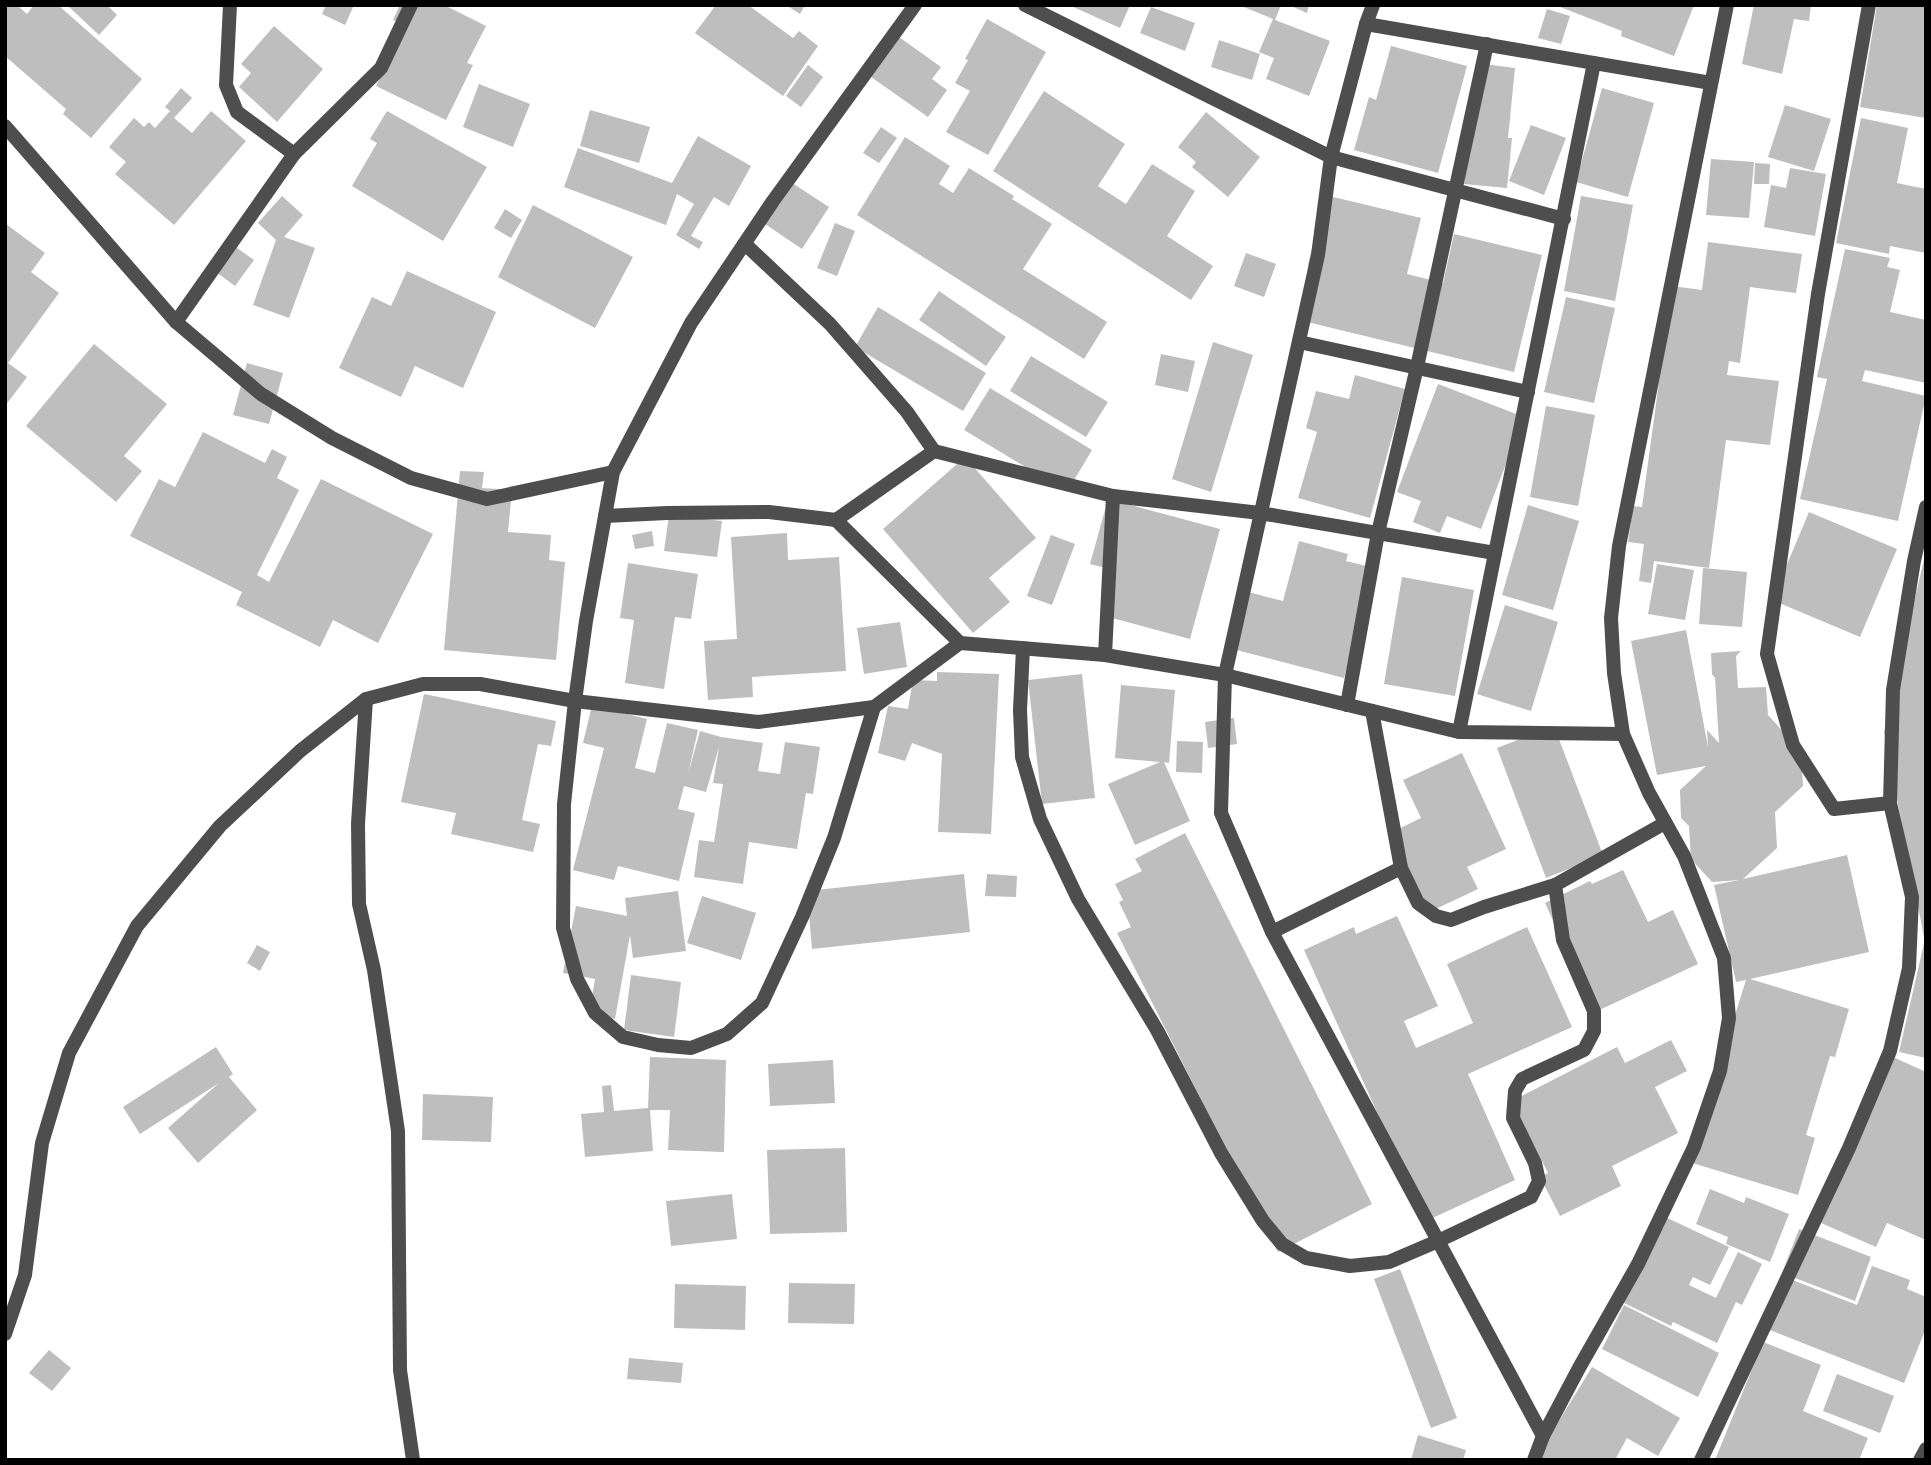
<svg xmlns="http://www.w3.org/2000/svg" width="1931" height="1465" viewBox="0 0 1931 1465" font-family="'PT Sans',sans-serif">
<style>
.building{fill:#bebebe}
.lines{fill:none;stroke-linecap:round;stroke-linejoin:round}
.minor{stroke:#4e4e4e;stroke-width:14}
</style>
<rect width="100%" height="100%" fill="#fff"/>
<g class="building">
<polygon points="5,5 17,5 27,14 34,5 58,5 142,79 91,138 63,114 66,109 5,56"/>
<polygon points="67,5 107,5 117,15 99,35"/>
<polygon points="326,5 354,5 345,25 322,14"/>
<polygon points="400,5 444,5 486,26 467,63 473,65 446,120 376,86 406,26 393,20"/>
<polygon points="716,5 748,5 793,38 799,31 818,46 783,96 695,33"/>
<polygon points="786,5 805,5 800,14"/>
<polygon points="1069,5 1130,5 1120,28"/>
<polygon points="1239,5 1281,5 1275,20 1330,41 1309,96 1266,79 1274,58 1259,52 1273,19"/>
<polygon points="1289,5 1309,5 1307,13"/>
<polygon points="1555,5 1694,5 1674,56 1621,36 1622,31"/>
<polygon points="1754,5 1811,5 1809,21 1794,19 1782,74 1742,64"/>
<polygon points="1877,5 1926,5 1926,118 1860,107"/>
<polygon points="1151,7 1195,23 1185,51 1140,33"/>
<polygon points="1547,9 1570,16 1561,44 1538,38"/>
<polygon points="987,19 1046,52 988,155 946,132 970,91 955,83 968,60 965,59"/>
<polygon points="274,26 323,69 277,122 239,87 251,73 241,64"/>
<polygon points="899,37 941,67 932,79 947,90 928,117 871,77"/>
<polygon points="1219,40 1260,54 1252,80 1211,67"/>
<polygon points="1391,46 1467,66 1438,173 1354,150 1369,97 1376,100"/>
<polygon points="1476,63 1515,68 1508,138 1512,138 1507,188 1464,184"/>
<polygon points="808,65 823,77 801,107 786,96"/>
<polygon points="479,84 530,104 513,147 463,127"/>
<polygon points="181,88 192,98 174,118 192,133 211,111 246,141 174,225 115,174 126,162 109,147 134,118 144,127 149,122 155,128 170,111 165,107"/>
<polygon points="1602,88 1654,103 1628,197 1576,182"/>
<polygon points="1044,91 1125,144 1098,186 1126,204 1152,164 1195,191 1167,236 1213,266 1191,300 993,171"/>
<polygon points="1785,105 1831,119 1814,171 1768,157"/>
<polygon points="590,110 650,127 639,163 580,146"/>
<polygon points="387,111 487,167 443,241 352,186 377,143 370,139"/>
<polygon points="1206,112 1260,157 1228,197 1192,167 1196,162 1178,147"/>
<polygon points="1861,118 1908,128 1897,183 1926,189 1926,253 1890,246 1889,254 1836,243"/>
<polygon points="1531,125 1566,138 1544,195 1509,181"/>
<polygon points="881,127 897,138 879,163 863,153"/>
<polygon points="698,136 751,166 729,206 714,197 691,236 703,242 699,249 676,235 694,204 677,194 666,225 564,187 578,148 672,183"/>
<polygon points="905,137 950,166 939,184 953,193 969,168 1014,196 1012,199 1052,224 1023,269 1107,322 1084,359 857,215"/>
<polygon points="1711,159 1754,162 1749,218 1706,215"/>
<polygon points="1755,163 1770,164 1769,184 1754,184"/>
<polygon points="1790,168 1826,174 1815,236 1764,227 1771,185 1786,188"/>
<polygon points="789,181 829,207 802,249 762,222"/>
<polygon points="1325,195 1421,218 1407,274 1443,283 1454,234 1542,255 1514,372 1307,322 1320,268 1308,265"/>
<polygon points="282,196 303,215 284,237 315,248 289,318 253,305 276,240 258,223"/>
<polygon points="1581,196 1633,205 1615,301 1564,291"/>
<polygon points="533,205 633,257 595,328 498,277"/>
<polygon points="505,209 522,220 511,238 494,228"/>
<polygon points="835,223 855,231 837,276 817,268"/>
<polygon points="6,224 45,253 31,272 59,293 8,363 27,377 5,406"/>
<polygon points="1708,242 1802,254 1796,293 1750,287 1740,363 1729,361 1727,375 1779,381 1770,445 1726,440 1709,568 1654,561 1651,583 1639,581 1644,544 1628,542 1633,506 1642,507 1672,286 1702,290"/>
<polygon points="230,243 254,260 235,286 212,269"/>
<polygon points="1845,249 1890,258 1887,267 1900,270 1890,312 1926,320 1926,383 1865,370 1862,381 1926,396 1898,521 1800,499 1827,379 1817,377"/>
<polygon points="1246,253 1276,264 1264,297 1234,286"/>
<polygon points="407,271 496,312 463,388 415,366 401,397 339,368 372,297 391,306"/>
<polygon points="939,291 1006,337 986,366 919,320"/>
<polygon points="1566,297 1615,308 1594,403 1544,392"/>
<polygon points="878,307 986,373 963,411 855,347"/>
<polygon points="1213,342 1253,355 1211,492 1172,479"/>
<polygon points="94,344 167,404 124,456 142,471 116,502 26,426"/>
<polygon points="1161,354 1195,361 1188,392 1155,385"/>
<polygon points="1031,356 1108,402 1086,437 1010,391"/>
<polygon points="247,363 283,373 269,424 233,415"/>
<polygon points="1355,375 1405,389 1370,518 1298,498 1317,432 1306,428 1316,391 1349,399"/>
<polygon points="1438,384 1524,417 1481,529 1447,516 1440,533 1413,522 1421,501 1397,492"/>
<polygon points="990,388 1092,450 1067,492 964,430"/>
<polygon points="1546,406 1595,415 1578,506 1530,497"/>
<polygon points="203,432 265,463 272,449 287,457 277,478 299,490 257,575 269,582 321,479 433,534 378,643 333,620 320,647 236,605 242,592 130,536 159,479 175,487"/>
<polygon points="965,457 1036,538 989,578 1010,602 973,633 883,529"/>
<polygon points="460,471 484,472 482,488 512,490 508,532 551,535 549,560 565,562 556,660 444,650"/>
<polygon points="1108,499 1220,529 1190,639 1101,615 1114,570 1090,564"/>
<polygon points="1528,505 1579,521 1553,610 1502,595"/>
<polygon points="1809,512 1897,549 1860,637 1772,600"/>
<polygon points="669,515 722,521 717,557 664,551"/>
<polygon points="652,531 654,546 635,549 632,535"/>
<polygon points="787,533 788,560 839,557 846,671 752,677 753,697 708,700 704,641 737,639 731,537"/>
<polygon points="1051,535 1075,544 1052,605 1027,596"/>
<polygon points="1299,541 1348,554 1346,561 1374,568 1344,678 1233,649 1248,592 1283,601"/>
<polygon points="1925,555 1926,937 1924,937 1884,732"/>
<polygon points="628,563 698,574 691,619 675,617 664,689 625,683 634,620 620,618"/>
<polygon points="1657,564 1694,570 1685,620 1648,614"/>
<polygon points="1703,568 1747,572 1742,627 1699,624"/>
<polygon points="1402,577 1474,590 1455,696 1384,684"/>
<polygon points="1505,605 1558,622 1531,711 1477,694"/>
<polygon points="900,622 907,667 864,674 857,628"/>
<polygon points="1686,630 1708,747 1707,730 1719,743 1715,678 1712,674 1711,653 1741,651 1736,656 1738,688 1766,687 1768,715 1801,751 1803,786 1775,812 1777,848 1743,879 1847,855 1869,952 1750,979 1849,1009 1835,1057 1830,1056 1806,1135 1815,1138 1798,1195 1689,1162 1746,980 1736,982 1714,885 1739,880 1712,882 1691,859 1689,826 1681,818 1680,790 1706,766 1657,775 1631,641"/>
<polygon points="937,672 999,674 991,834 938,832 942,754 912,743 905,761 878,753 888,706 908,709 913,680 937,681"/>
<polygon points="1082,674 1095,798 1042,804 1028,680"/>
<polygon points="1121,685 1175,690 1169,763 1164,762 1190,821 1135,845 1108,784 1160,762 1115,758"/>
<polygon points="424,694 556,721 551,746 538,744 522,820 540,824 533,852 451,834 456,813 401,802"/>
<polygon points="592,705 647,719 635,768 655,773 667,723 698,730 688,774 700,731 721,737 763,743 758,771 780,774 785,742 820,747 813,794 806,793 797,849 749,842 743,884 694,877 699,840 714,842 723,784 713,783 719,747 706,792 684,786 678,809 695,813 679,881 618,866 614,880 573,870 604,748 583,743"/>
<polygon points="1234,718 1237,744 1208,748 1205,722"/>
<polygon points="1554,726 1603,855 1546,878 1497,748"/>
<polygon points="1177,741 1203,742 1202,773 1176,772"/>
<polygon points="1462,753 1506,849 1467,867 1478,889 1425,914 1388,834 1421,818 1403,780"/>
<polygon points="1185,833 1372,1204 1278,1252 1117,933 1131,927 1119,902 1123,900 1115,884 1142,871 1135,859"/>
<polygon points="1623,870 1648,922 1673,910 1698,964 1595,1012 1545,903 1590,881 1592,884"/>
<polygon points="964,874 970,932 812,949 807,891"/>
<polygon points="987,874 1017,876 1016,897 985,896"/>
<polygon points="678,891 686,951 633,958 630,935 615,1019 589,1014 595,979 563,973 576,906 627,916 625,898"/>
<polygon points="702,896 756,913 741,960 687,943"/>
<polygon points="1397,916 1438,1006 1404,1021 1416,1048 1473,1023 1447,964 1527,927 1572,1027 1468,1074 1515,1180 1426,1221 1304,950 1354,927 1356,934"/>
<polygon points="1925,939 1926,939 1926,1058 1899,1052"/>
<polygon points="257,945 270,952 260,971 247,963"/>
<polygon points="631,975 681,982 674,1037 624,1030"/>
<polygon points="1671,1040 1687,1071 1655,1087 1678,1133 1612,1166 1621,1186 1560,1216 1540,1177 1548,1173 1512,1101 1617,1047 1625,1063"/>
<polygon points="216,1047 233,1074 229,1077 257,1110 198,1163 168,1128 219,1083 140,1134 123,1107"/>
<polygon points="650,1057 726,1060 724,1152 668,1150 670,1110 650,1110 653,1151 585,1157 581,1114 604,1112 602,1086 611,1085 614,1111 648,1108"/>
<polygon points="1893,1057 1926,1072 1926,1240 1887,1223 1876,1247 1821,1223"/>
<polygon points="833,1060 835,1103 770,1106 768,1064"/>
<polygon points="423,1094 493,1097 491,1142 422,1140"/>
<polygon points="845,1148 847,1232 770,1234 767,1150"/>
<polygon points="1710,1189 1744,1203 1746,1197 1789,1214 1770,1262 1726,1244 1728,1237 1696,1224"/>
<polygon points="732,1194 737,1239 671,1246 666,1201"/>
<polygon points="1661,1215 1729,1247 1710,1285 1693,1277 1689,1285 1716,1298 1738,1252 1762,1264 1742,1305 1736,1302 1717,1343 1673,1322 1671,1326 1620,1301"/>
<polygon points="1799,1229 1871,1257 1855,1301 1782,1273"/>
<polygon points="1872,1266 1910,1280 1907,1289 1926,1297 1926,1328 1904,1383 1762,1327 1782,1276 1857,1305"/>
<polygon points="1400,1269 1457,1418 1431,1428 1374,1279"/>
<polygon points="789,1283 855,1284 854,1324 788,1323"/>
<polygon points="675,1284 746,1286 745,1330 674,1328"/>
<polygon points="1624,1305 1719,1353 1698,1397 1602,1349"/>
<polygon points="1763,1342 1821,1365 1803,1411 1868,1438 1859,1460 1715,1460"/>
<polygon points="49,1350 71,1368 52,1391 29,1373"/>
<polygon points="629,1358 683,1363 681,1383 627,1379"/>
<polygon points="1592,1367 1680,1418 1658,1456 1627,1438 1615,1460 1535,1460"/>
<polygon points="1837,1374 1894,1396 1880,1433 1823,1411"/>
<polygon points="1418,1435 1466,1450 1463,1460 1411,1460"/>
</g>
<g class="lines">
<g class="minor">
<polyline points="230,5 226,85 237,112 294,154"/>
<polyline points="1025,5 1331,157 1564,219"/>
<polyline points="1373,5 1366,24 1331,157 1318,255 1225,675 1221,813 1272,932 1543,1436"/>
<polyline points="1869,5 1818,294 1767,654 1793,745 1834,809 1890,803"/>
<polyline points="1366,24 1711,83"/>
<polyline points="5,126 176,322 261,394 332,438 411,478 487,499 613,472"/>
<polyline points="176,322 294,154 381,68 411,5"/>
<polyline points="1299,342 1528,392"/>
<polyline points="934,451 1113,496 1260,513 1495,553"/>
<polyline points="605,516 667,513 769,512 836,520 934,451 907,412 830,324 745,244"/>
<polyline points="836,520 960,643"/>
<polyline points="1023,648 1020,710 1022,757 1040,819 1078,899 1157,1030 1221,1153 1263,1221 1282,1244 1306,1258 1350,1266 1389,1262 1438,1241 1531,1197 1539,1181 1535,1163 1513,1118 1515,1091 1522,1079 1584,1050 1594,1031 1594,1011 1563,940 1555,885 1484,907 1451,920 1436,916 1418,903 1401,868 1372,711"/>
<polyline points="1105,655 1113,496"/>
<polyline points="366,699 358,824 359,904 374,970 398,1131 400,1370 413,1460"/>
<polyline points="1347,705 1378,533 1417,367 1487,44"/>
<polyline points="874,707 834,838 802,917 762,1003 727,1034 691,1048 658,1045 623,1037 595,1013 577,979 563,928 564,804 575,701 586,621 613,472 691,323 773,201 915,5"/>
<polyline points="1459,732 1594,63"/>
<polyline points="1555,885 1665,823"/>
<polyline points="1272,932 1401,868"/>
<polyline points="5,1334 25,1275 42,1143 69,1053 137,926 220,826 300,751 366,699 423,684 480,684 575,701 758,722 874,707 960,643 1105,655 1225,675 1459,732 1623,734"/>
<polyline points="1534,1460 1543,1436 1579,1368 1638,1264 1694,1147 1720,1071 1729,1018 1724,958 1684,856 1649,793 1623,734 1614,673 1611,618 1619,546 1727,5"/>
<polyline points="1701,1460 1849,1148 1890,1051 1909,968 1912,897 1890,803 1893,690 1914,561 1926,507"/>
<polyline points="1920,1460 1926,1449"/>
</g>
</g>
<rect width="1931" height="1465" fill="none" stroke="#000000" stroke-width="14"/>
</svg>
